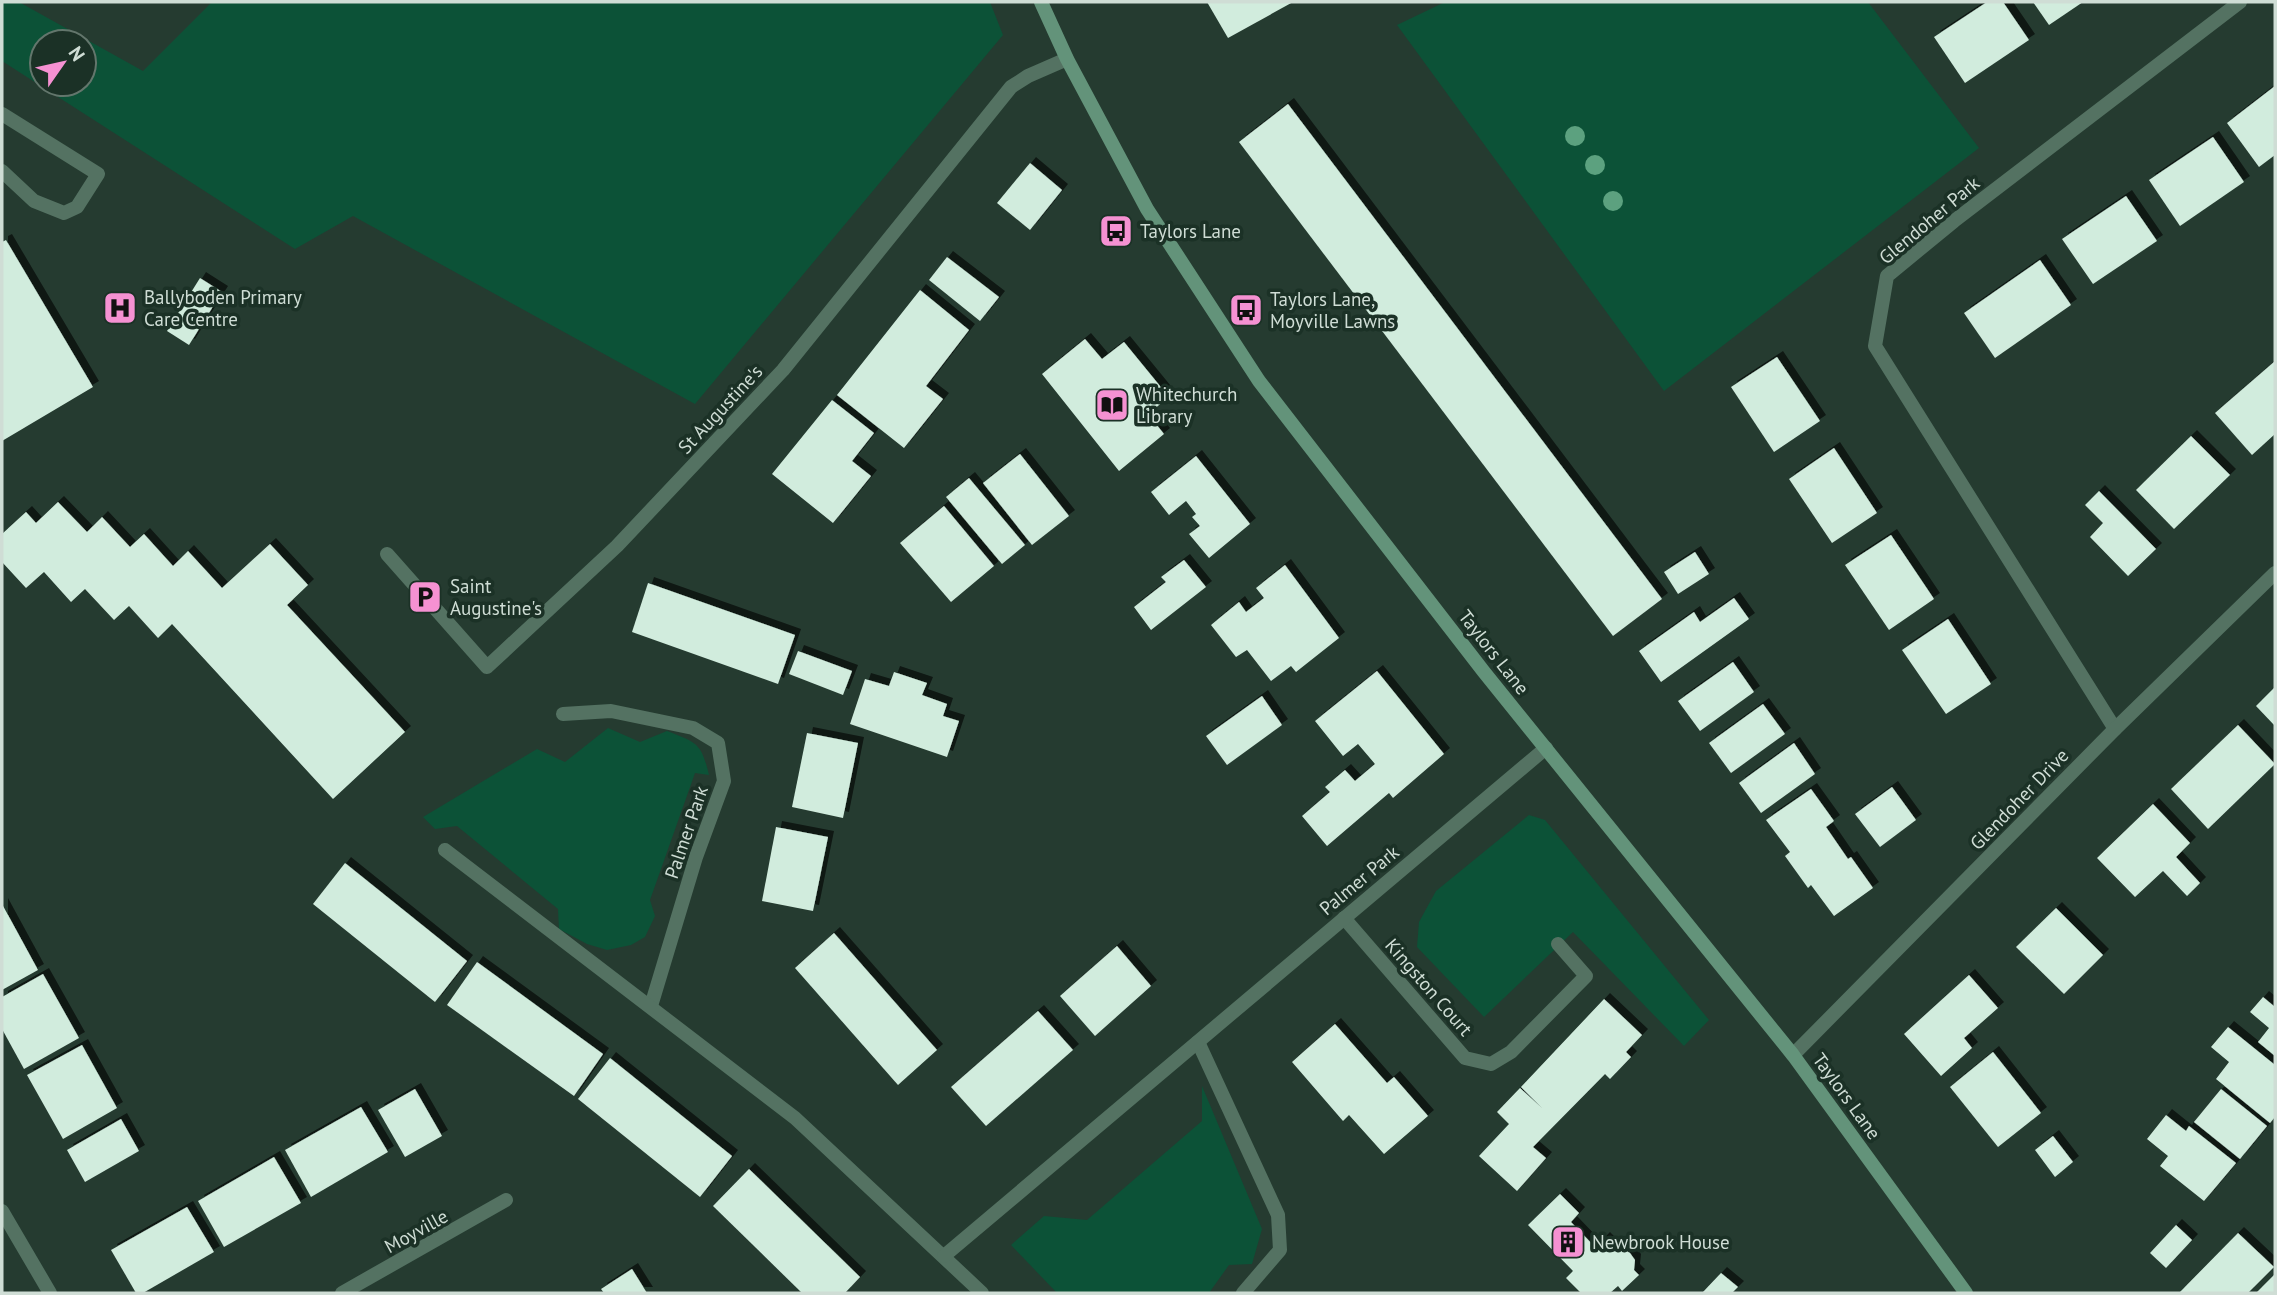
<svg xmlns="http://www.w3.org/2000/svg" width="2277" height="1295" viewBox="0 0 2277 1295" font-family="'PT Sans',sans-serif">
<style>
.green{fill:#0c5237;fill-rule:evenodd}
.building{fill:#d1ecdd;filter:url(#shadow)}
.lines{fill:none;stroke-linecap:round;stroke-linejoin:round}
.service{stroke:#547262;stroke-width:14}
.minor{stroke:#547262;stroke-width:14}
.secondary{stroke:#63937a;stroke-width:14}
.tree{fill:#5ca17f}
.labels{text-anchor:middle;stroke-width:7;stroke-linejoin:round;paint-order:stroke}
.street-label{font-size:19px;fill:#cfddd5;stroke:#1b3126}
.poi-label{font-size:19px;fill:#cfddd5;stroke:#1b3126;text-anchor:start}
</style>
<defs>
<filter id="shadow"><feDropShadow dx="6" dy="-6" stdDeviation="0" flood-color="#0009"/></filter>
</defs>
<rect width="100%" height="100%" fill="#253b30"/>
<g class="green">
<path d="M2 2H19L143 71 212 2H990L1003 35 695 404 353 216 295 249 2 61ZM42 42H84V84H42Z"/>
<polygon points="1445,2 1868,2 1979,148 1664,391 1397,25"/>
<path d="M608 728 640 742 667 731C697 743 701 742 709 775L695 773 650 900 655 916 645 937 631 945 607 950 587 944 559 929 558 909 457 826 435 829 423 817 537 749 565 762Z"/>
<polygon points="1529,815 1545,820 1709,1020 1684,1046 1573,932 1484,1017 1417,947 1419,922 1436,891"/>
<polygon points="1202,1086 1262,1229 1252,1264 1229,1265 1209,1293 1057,1293 1011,1245 1044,1216 1087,1220 1202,1121"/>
</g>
<g class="building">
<polygon points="1207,2 1293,2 1228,38"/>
<polygon points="1987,2 2003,2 2029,40 1965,83 1934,37"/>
<polygon points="2033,2 2083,2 2049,25"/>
<polygon points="2275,86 2275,155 2259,167 2227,123"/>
<polygon points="1288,104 1662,599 1613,636 1239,142"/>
<polygon points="2213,137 2244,182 2180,226 2149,180"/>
<polygon points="1030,163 1062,190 1030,230 997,203"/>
<polygon points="2126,196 2157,241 2093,284 2062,239"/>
<polygon points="6,240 93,387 2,441 2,242"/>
<polygon points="947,257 999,297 980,321 929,280"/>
<polygon points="2040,260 2071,305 1995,358 1964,313"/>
<polygon points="200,278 222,292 189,345 167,331"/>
<polygon points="920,290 969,330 926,386 943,399 904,448 837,395"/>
<polygon points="1085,339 1102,359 1124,342 1169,397 1148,414 1164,434 1119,471 1042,374"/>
<polygon points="1777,357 1820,421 1774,452 1731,387"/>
<polygon points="2274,362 2275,434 2252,455 2215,413"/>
<polygon points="832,400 874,433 852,461 871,476 833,523 772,474"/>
<polygon points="2191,436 2230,475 2174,529 2136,490"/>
<polygon points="1834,448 1877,513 1832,543 1789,479"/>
<polygon points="1020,454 1069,516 1032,545 983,483"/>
<polygon points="1196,456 1250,524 1209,558 1189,534 1200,526 1192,517 1196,514 1186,501 1169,515 1151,492"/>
<polygon points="969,478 1025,545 1002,564 946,497"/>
<polygon points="2099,491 2156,549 2128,576 2090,537 2103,523 2085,505"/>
<polygon points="58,502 87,532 102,517 130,547 144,534 173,566 188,551 222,588 270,544 308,585 287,605 405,732 333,799 172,624 158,638 129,606 114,620 85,589 71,602 44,572 26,588 2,562 2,534 26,512 36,523"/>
<polygon points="944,506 994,566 951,602 900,543"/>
<polygon points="1891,535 1934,599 1889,630 1845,565"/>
<polygon points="1695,552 1709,574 1678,594 1664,572"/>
<polygon points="1184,560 1206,587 1151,630 1134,607 1166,582 1161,577"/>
<polygon points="1285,565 1339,638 1296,672 1291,666 1271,681 1247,650 1236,657 1211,625 1239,602 1246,612 1264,598 1256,588"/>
<polygon points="648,583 795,635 778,684 632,632"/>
<polygon points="1734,598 1749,619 1661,682 1639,651 1694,612 1700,622"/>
<polygon points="1948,619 1991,684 1946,714 1902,650"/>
<polygon points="798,651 852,671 843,695 789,674"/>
<polygon points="1733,662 1754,692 1700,731 1678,701"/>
<polygon points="1377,671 1444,754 1393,798 1389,793 1327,846 1302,816 1330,792 1325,787 1345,770 1355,781 1375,764 1358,744 1343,756 1315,721"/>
<polygon points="894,672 927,683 922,695 947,704 943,716 959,721 947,757 850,724 865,679 889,686"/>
<polygon points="2275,687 2275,726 2256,706"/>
<polygon points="1262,696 1282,725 1227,765 1206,736"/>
<polygon points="1763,704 1785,734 1731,773 1709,743"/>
<polygon points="2238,725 2275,764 2208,829 2171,789"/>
<polygon points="807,733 858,743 843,818 792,807"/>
<polygon points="1794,743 1815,774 1761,813 1739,783"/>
<polygon points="1892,787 1916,820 1880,847 1855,814"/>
<polygon points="1811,789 1834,821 1826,827 1848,859 1851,857 1873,888 1834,916 1811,885 1808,888 1785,856 1790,852 1766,820"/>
<polygon points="2153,804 2190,843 2176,857 2200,883 2187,896 2163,871 2135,897 2097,858"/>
<polygon points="776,827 828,837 813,911 762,901"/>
<polygon points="345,863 467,961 435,1002 313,904"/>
<polygon points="2,904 38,970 2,990"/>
<polygon points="2056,908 2103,955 2064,994 2016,947"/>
<polygon points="834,933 937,1050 898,1085 795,968"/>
<polygon points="1117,946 1151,986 1095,1036 1060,996"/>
<polygon points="477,962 603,1054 574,1096 447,1005"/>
<polygon points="43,974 79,1038 24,1069 2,1029 2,997"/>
<polygon points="1969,975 1998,1008 1964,1038 1972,1048 1941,1076 1904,1034"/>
<polygon points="2263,997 2275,1007 2275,1056 2258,1042 2269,1028 2250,1012"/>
<polygon points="1604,999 1642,1035 1626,1052 1631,1057 1610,1079 1605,1074 1533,1147 1546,1158 1517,1191 1479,1156 1509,1124 1497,1112 1520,1088 1542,1108 1521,1087"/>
<polygon points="1038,1011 1073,1050 986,1126 951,1087"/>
<polygon points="1335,1024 1387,1083 1394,1077 1428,1116 1384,1154 1349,1115 1343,1121 1292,1062"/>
<polygon points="2228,1027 2275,1065 2275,1117 2270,1123 2216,1079 2229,1062 2211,1047"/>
<polygon points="82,1045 117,1108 63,1139 27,1075"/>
<polygon points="1993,1052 2041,1113 1998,1147 1950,1087"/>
<polygon points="610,1058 732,1156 700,1197 578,1099"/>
<polygon points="415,1089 442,1136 405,1157 378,1110"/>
<polygon points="2221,1089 2267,1126 2240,1159 2194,1122"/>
<polygon points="361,1107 388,1152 311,1197 285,1150"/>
<polygon points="2166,1115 2186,1131 2189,1126 2236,1163 2204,1201 2160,1166 2168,1156 2147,1139"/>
<polygon points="121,1119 139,1151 85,1182 67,1150"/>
<polygon points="2053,1136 2073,1162 2055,1177 2035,1150"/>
<polygon points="274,1157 301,1203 224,1247 198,1201"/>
<polygon points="749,1169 860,1277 845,1293 802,1293 713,1206"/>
<polygon points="1560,1194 1579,1213 1571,1222 1595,1247 1604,1238 1614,1248 1623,1249 1630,1253 1635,1260 1634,1270 1639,1275 1622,1291 1618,1286 1610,1293 1581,1293 1566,1278 1573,1271 1528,1225"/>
<polygon points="187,1207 214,1252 143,1293 136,1293 111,1250"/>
<polygon points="2176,1225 2192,1240 2166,1268 2150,1253"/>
<polygon points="2238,1233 2274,1267 2248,1293 2179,1293"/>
<polygon points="632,1269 647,1293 604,1293 601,1289"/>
<polygon points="1721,1273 1738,1287 1732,1293 1702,1293"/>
<polygon points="2275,1274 2275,1293 2256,1293"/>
</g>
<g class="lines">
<g class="service">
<polyline points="2,114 98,174 77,207 64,213 34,201 2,171"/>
<polyline points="387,554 487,667 617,546 783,370 1011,87 1028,76 1067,59"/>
</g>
<g class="minor">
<polyline points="563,714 611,711 693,728 718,743 724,781 696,857 651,1006"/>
<polyline points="2115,729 1875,346 1887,276 1954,221 2240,2"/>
<polyline points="445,850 795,1118 982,1293"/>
<polyline points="1344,918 1465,1058 1491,1064 1511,1052 1586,976 1558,944"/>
<polyline points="1198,1042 1278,1215 1280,1250 1243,1293"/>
<polyline points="1793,1055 2115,729 2275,573"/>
<polyline points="2,1211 50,1293"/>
<polyline points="944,1256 1546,748"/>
<polyline points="342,1293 506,1200"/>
</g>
<polyline class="secondary" points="1041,2 1067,59 1147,209 1259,381 1484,672 1793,1055 1966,1293"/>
</g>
<g class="tree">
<circle cx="1575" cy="136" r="10"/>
<circle cx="1595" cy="165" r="10"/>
<circle cx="1613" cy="201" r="10"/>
</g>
<defs>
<symbol id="bus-square" viewBox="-11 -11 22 22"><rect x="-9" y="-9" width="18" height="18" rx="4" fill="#f591d2" stroke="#1b3126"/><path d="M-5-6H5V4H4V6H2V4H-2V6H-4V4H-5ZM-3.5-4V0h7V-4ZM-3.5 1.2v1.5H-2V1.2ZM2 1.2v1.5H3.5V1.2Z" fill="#111"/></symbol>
<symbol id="hospital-square" viewBox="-11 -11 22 22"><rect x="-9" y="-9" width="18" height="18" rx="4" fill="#f591d2" stroke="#1b3126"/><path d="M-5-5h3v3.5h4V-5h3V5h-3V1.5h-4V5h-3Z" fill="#111"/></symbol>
<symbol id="library-square" viewBox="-11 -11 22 22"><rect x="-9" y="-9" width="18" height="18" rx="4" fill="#f591d2" stroke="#1b3126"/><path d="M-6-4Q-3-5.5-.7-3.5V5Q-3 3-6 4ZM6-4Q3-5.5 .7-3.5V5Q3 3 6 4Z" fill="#111"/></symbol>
<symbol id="parking-square" viewBox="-11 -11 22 22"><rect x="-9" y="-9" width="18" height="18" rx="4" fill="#f591d2" stroke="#1b3126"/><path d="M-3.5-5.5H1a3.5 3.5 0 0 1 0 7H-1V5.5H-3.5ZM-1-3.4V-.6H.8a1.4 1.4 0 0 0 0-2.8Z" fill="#111"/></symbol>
<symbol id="building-square" viewBox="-11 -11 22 22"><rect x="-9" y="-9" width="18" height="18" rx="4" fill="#f591d2" stroke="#1b3126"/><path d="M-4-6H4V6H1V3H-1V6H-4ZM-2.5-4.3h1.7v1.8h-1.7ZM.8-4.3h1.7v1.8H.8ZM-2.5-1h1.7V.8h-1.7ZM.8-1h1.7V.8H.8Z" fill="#111"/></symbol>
</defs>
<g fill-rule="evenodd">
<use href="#bus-square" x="1097" y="212" width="38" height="38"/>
<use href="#hospital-square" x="101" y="289" width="38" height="38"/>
<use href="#bus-square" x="1227" y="291" width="38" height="38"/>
<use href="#library-square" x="1093" y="386" width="38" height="38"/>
<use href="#parking-square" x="406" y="578" width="38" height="38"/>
<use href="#building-square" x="1549" y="1223" width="38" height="38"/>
</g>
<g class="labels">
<g class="street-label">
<text transform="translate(1929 220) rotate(-40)" y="7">Glendoher Park</text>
<text transform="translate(720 409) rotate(-47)" y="7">St Augustine's</text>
<text transform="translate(1494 652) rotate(52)" y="7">Taylors Lane</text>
<text transform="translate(2019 799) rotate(-46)" y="7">Glendoher Drive</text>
<text transform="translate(686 832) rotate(-71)" y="7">Palmer Park</text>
<text transform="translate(1359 880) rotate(-40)" y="7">Palmer Park</text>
<text transform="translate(1429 987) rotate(49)" y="7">Kingston Court</text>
<text transform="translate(1847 1096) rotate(54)" y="7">Taylors Lane</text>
<text transform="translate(416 1231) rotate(-29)" y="7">Moyville</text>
</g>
<g class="poi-label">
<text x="1140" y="238">Taylors Lane</text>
<text x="144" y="304">Ballyboden Primary<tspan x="144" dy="22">Care Centre</tspan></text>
<text x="1270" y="306">Taylors Lane,<tspan x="1270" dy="22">Moyville Lawns</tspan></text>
<text x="1136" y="401">Whitechurch<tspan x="1136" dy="22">Library</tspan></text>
<text x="450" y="593">Saint<tspan x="450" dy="22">Augustine's</tspan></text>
<text x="1592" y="1249">Newbrook House</text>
</g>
</g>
<rect width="2277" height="1295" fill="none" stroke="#cfddd5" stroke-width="7"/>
<g transform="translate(63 63) rotate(56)"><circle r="33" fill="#1b3126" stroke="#63766c" stroke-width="2"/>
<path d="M0-5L12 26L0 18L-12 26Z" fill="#f591d2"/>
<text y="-10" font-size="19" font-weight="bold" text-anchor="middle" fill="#cfddd5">N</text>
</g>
</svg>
